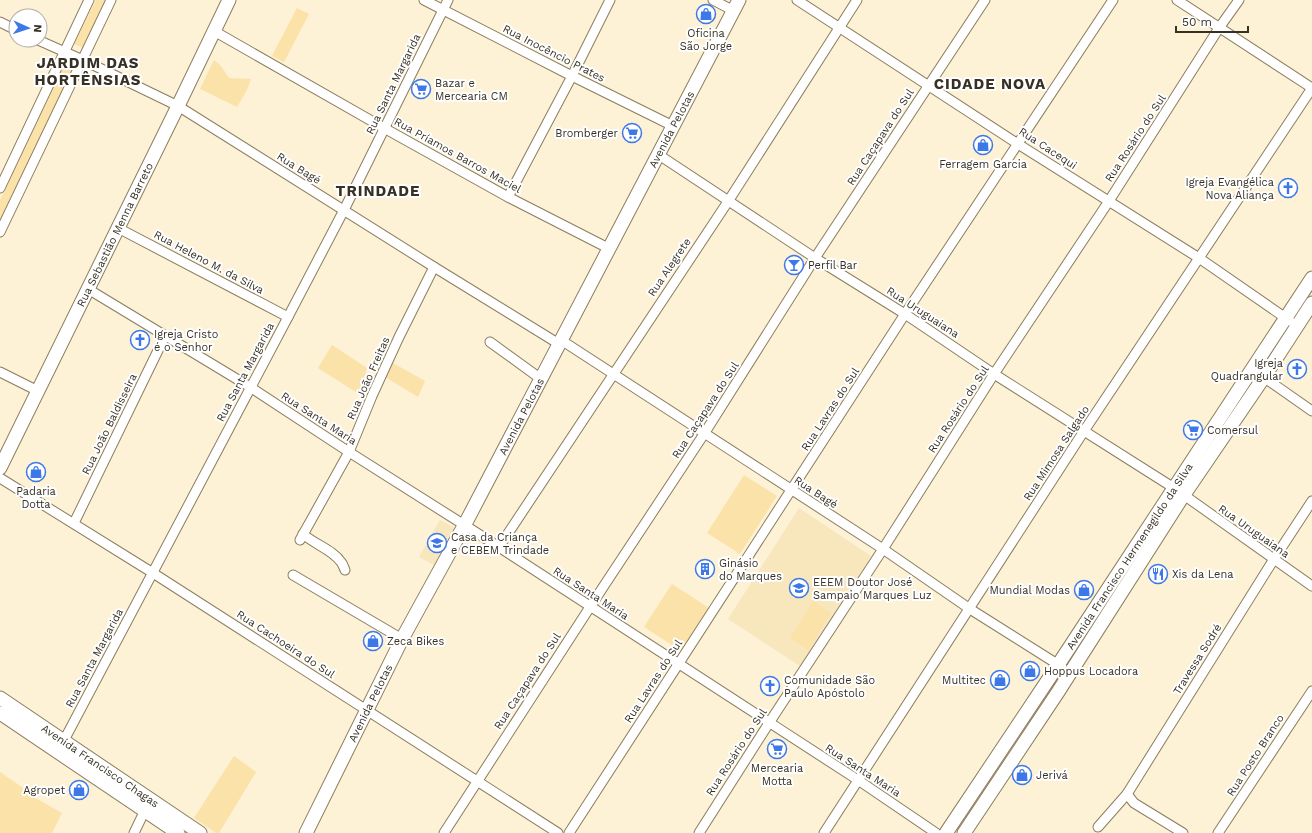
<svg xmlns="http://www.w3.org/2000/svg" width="1312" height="833" viewBox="0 0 1312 833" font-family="'Work Sans',sans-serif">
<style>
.built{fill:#f8e6bd}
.green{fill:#fbe2a9}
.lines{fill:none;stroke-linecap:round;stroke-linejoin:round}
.street-casing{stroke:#8b7d5e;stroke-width:11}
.secondary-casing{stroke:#8b7d5e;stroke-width:15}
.street{stroke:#fff;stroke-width:9}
.secondary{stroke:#fff;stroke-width:13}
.labels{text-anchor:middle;stroke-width:4;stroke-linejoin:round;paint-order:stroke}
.poi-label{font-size:11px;fill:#373124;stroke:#fff;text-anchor:start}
.street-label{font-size:11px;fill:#373124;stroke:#fff}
.district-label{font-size:15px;font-weight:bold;letter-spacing:1px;fill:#373124;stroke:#fff}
</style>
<rect width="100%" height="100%" fill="#fdf1d6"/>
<g class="built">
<polygon points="799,508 871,556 800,666 728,619"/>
<polygon points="440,520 455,528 434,565 419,557"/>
</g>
<g class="green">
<polygon points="96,0 107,0 83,48 74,44"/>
<polygon points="297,8 309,14 284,62 272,56"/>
<polygon points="214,60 221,66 229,78 251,79 247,90 237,107 200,89"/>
<polygon points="65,63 74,67 0,223 0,200"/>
<polygon points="332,345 367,368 359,394 318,368"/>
<polygon points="393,363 425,381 418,397 385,377"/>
<polygon points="744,475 777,496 740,554 707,533"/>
<polygon points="672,584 709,608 681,651 644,627"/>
<polygon points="813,601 831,613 808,650 790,638"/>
<polygon points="1055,678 1059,681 961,833 955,833"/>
<polygon points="234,756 256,772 219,833 216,833 194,818"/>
<polygon points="0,772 29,792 30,795 62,813 52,833 0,833"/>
</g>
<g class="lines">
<defs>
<g id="street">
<polyline points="424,0 572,76 673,126"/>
<polyline points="713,0 734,11"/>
<polyline points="797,0 1018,144 1199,258 1290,321"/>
<polyline points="1177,0 1312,88"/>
<polyline points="0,22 16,30"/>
<polyline points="214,31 384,128 508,197 610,249"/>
<polyline points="38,40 83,60 178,106 434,267 559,344"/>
<polyline points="659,155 815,258 905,314 994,374 1174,488 1312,586"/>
<polyline points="0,188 89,0"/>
<polyline points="508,197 572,76 610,0"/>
<polyline points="118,228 288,317"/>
<polyline points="0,232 111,0"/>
<polyline points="88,289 250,387 349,452 499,547 858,780 936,833"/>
<polyline points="561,340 883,549 970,609 1062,667"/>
<polyline points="490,342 541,379"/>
<polyline points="1252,369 1312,411"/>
<polyline points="0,372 38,391"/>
<polyline points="0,478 153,573 558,833"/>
<polyline points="74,523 165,336"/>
<path d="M303 534C314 544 333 550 341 562 343 564 344 568 345 570"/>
<polyline points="300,540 349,452 372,396 399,337 434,267"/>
<polyline points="499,547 729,200 857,0"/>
<polyline points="293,575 402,639"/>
<polyline points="61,746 288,317 344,210 448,0"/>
<polyline points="1127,794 1134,803 1183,833"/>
<polyline points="1098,827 1127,794 1274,559 1312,501"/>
<polyline points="134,833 147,806"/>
<polyline points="444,833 590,607 704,434 815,258 985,0"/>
<polyline points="569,833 905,314 1113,0"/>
<polyline points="699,833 769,723 883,549 994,374 1109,201 1219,28 1239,0"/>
<polyline points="824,833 1084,431 1312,88"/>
<polyline points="1218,833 1312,691"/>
</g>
<g id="secondary">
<path id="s1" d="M0 468 178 106 229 0"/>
<path id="s2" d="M0 698 200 833"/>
<polyline points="0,713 178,833"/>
<path id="s3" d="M306 833 402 639 464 526 739 0"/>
<path id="s4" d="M946 833 1058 665 1312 278"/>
<polyline points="964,833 1058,692 1183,496 1264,377 1312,303"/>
</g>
</defs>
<use href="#street" class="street-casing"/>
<use href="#secondary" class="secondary-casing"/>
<use href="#street" class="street"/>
<use href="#secondary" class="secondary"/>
</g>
<defs>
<symbol id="shop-ring" viewBox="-11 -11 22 22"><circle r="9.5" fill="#fff" stroke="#3d78e8" stroke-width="1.5"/><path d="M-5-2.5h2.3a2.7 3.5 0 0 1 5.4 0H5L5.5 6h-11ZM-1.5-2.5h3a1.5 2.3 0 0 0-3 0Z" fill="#3d78e8"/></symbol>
<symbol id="supermarket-ring" viewBox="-11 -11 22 22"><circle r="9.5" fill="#fff" stroke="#3d78e8" stroke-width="1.5"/><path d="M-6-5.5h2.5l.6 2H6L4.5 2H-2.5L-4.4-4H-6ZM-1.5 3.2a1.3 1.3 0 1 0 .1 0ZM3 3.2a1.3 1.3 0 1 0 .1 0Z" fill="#3d78e8"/></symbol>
<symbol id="church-ring" viewBox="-11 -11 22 22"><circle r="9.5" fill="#fff" stroke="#3d78e8" stroke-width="1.5"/><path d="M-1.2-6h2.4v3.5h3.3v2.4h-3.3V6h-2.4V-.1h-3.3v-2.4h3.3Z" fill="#3d78e8"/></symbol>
<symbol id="bar-ring" viewBox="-11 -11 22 22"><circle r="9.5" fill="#fff" stroke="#3d78e8" stroke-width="1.5"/><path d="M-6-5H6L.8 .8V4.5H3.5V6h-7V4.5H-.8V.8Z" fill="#3d78e8"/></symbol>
<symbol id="school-ring" viewBox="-11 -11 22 22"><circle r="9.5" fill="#fff" stroke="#3d78e8" stroke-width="1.5"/><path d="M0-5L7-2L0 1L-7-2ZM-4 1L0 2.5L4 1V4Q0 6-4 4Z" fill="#3d78e8"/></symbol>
<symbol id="building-ring" viewBox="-11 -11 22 22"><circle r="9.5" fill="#fff" stroke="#3d78e8" stroke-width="1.5"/><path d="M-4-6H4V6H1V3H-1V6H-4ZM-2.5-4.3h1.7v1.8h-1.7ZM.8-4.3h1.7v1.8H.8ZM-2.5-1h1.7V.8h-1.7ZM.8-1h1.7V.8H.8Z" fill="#3d78e8"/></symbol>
<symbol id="restaurant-ring" viewBox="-11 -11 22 22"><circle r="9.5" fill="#fff" stroke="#3d78e8" stroke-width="1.5"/><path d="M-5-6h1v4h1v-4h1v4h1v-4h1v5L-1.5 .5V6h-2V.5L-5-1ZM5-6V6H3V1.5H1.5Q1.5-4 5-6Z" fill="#3d78e8"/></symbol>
</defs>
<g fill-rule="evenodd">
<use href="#shop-ring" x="695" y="3" width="22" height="22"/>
<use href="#supermarket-ring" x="410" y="78" width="22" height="22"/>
<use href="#supermarket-ring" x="621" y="122" width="22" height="22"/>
<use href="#shop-ring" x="972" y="134" width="22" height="22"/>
<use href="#church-ring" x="1277" y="177" width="22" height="22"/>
<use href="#bar-ring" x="783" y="254" width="22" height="22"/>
<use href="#church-ring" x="129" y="329" width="22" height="22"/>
<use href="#church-ring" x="1286" y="358" width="22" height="22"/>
<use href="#supermarket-ring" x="1182" y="419" width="22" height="22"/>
<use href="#shop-ring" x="25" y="461" width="22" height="22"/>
<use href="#school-ring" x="426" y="532" width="22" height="22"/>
<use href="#building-ring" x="694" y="558" width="22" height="22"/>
<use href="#restaurant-ring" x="1147" y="563" width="22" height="22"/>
<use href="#school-ring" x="788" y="577" width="22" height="22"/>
<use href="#shop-ring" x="1073" y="579" width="22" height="22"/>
<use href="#shop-ring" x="362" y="630" width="22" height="22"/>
<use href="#shop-ring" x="1019" y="660" width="22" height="22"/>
<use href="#shop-ring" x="989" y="669" width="22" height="22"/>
<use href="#church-ring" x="759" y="675" width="22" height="22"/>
<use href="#supermarket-ring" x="766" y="738" width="22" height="22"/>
<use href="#shop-ring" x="1011" y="764" width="22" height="22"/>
<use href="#shop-ring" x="68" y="779" width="22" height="22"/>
</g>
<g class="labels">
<g class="poi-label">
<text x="706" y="37" text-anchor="middle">Oficina<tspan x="706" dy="13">São Jorge</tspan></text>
<text x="435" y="87">Bazar e<tspan x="435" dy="13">Mercearia CM</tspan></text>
<text x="618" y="137" text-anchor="end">Bromberger</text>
<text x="983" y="168" text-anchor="middle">Ferragem Garcia</text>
<text x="1274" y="186" text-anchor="end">Igreja Evangélica<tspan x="1274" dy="13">Nova Aliança</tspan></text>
<text x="808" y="269">Perfil Bar</text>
<text x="154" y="338">Igreja Cristo<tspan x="154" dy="13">é o Senhor</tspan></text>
<text x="1283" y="367" text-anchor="end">Igreja<tspan x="1283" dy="13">Quadrangular</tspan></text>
<text x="1207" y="434">Comersul</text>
<text x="36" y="495" text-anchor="middle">Padaria<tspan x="36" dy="13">Dotta</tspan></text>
<text x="451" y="541">Casa da Criança<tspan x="451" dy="13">e CEBEM Trindade</tspan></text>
<text x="719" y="567">Ginásio<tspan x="719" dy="13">do Marques</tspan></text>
<text x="1172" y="578">Xis da Lena</text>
<text x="813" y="586">EEEM Doutor José<tspan x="813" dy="13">Sampaio Marques Luz</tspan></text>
<text x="1070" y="594" text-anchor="end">Mundial Modas</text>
<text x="387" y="645">Zeca Bikes</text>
<text x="1044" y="675">Hoppus Locadora</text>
<text x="784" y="684">Comunidade São<tspan x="784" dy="13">Paulo Apóstolo</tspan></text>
<text x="986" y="684" text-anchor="end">Multitec</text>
<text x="777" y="772" text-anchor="middle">Mercearia<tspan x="777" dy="13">Motta</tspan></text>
<text x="1036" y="779">Jerivá</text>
<text x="65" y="794" text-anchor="end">Agropet</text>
</g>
<g class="street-label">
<text transform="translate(554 53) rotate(27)" y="4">Rua Inocêncio Prates</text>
<text transform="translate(393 84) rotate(-64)" y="4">Rua Santa Margarida</text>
<text dy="4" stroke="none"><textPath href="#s3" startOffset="793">Avenida Pelotas</textPath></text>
<text transform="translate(880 137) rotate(-57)" y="4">Rua Caçapava do Sul</text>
<text transform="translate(1135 138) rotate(-57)" y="4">Rua Rosário do Sul</text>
<text transform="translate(1048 148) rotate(33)" y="4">Rua Cacequi</text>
<text transform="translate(458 155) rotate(29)" y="4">Rua Príamos Barros Maciel</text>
<text transform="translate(299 168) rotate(32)" y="4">Rua Bagé</text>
<text dy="4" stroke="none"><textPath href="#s1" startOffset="260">Rua Sebastião Menna Barreto</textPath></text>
<text transform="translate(209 262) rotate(28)" y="4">Rua Heleno M. da Silva</text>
<text transform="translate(669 267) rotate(-56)" y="4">Rua Alegrete</text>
<text transform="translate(923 312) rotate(33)" y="4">Rua Uruguaiana</text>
<text transform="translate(245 372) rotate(-62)" y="4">Rua Santa Margarida</text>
<text transform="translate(368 378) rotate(-66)" y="4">Rua João Freitas</text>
<text transform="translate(830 409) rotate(-57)" y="4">Rua Lavras do Sul</text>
<text transform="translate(958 409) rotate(-57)" y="4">Rua Rosário do Sul</text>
<text transform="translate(705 410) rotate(-57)" y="4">Rua Caçapava do Sul</text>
<text dy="4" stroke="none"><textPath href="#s3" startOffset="469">Avenida Pelotas</textPath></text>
<text transform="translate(319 418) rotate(33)" y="4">Rua Santa Maria</text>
<text transform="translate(109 424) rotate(-64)" y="4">Rua João Baldisseira</text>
<text transform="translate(1056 453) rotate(-57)" y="4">Rua Mimosa Salgado</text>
<text transform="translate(816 492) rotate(33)" y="4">Rua Bagé</text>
<text transform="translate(1254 531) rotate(35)" y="4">Rua Uruguaiana</text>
<text dy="4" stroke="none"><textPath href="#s4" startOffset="332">Avenida Francisco Hermenegildo da Silva</textPath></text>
<text transform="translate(591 593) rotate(33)" y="4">Rua Santa Maria</text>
<text transform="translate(286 644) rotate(33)" y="4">Rua Cachoeira do Sul</text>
<text transform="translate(94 658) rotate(-62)" y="4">Rua Santa Margarida</text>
<text transform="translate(1197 659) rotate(-58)" y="4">Travessa Sodré</text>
<text transform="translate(527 681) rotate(-57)" y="4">Rua Caçapava do Sul</text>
<text transform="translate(653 681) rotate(-57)" y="4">Rua Lavras do Sul</text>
<text dy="4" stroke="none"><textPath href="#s3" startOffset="145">Avenida Pelotas</textPath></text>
<text transform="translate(736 752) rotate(-57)" y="4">Rua Rosário do Sul</text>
<text transform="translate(1255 755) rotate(-57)" y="4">Rua Posto Branco</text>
<text dy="4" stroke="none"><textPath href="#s2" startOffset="121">Avenida Francisco Chagas</textPath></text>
<text transform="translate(863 770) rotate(33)" y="4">Rua Santa Maria</text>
</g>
<g class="district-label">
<text x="88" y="68">JARDIM DAS<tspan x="88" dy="17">HORTÊNSIAS</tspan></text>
<text x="990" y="89">CIDADE NOVA</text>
<text x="378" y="196">TRINDADE</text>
</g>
</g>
<g transform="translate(28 28) rotate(93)"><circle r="19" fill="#ffffff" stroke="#afada7"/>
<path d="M0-3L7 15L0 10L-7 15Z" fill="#3d78e8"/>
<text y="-6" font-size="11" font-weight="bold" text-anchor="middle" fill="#373124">N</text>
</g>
<path d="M1176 26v6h72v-6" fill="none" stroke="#373124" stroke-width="2"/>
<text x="1182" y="26" font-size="12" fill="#373124" stroke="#ffffff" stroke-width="3" paint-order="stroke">50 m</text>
</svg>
